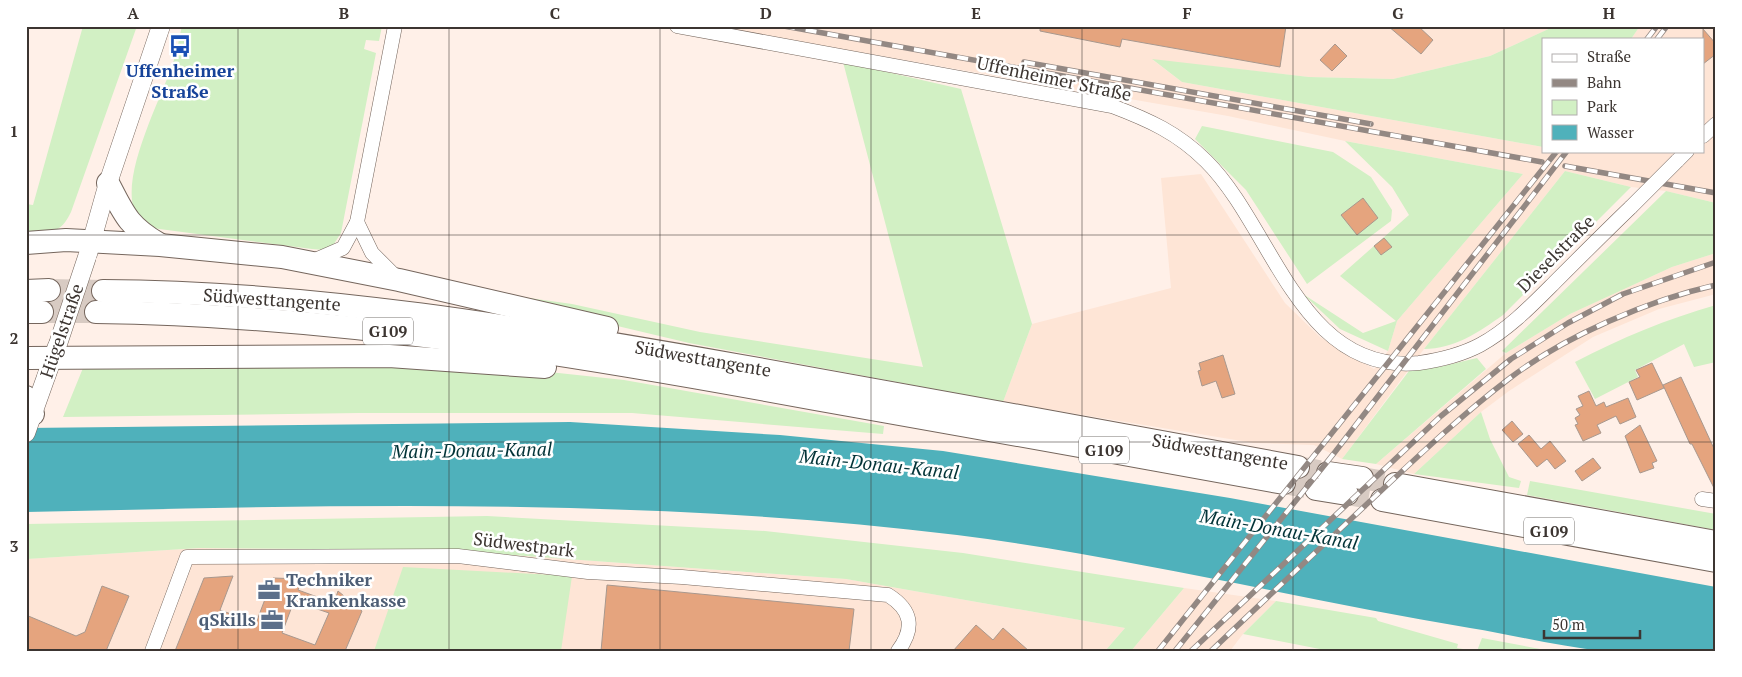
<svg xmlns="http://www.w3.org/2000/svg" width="1742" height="677" viewBox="0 0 1742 677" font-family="'PT Serif',serif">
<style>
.built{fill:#fee5d6}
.green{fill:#d2f0c4}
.water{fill:#4fb1bb}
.building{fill:#e5a47e;stroke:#a8988e;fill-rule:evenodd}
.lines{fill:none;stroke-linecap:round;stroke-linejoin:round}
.trunk-tunnel{stroke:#d8cbc3;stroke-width:22;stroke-dasharray:22 11;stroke-linecap:butt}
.minor-casing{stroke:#75665d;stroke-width:15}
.tertiary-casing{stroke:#75665d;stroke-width:19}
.trunk-casing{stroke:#75665d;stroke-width:24}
.minor{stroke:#fff;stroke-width:14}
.tertiary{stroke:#fff;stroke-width:18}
.trunk{stroke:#fff;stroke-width:22}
.rail-casing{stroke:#938883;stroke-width:5.5}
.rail{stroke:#fff;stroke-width:4;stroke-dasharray:11;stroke-linecap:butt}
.minor-bridge-casing{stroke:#75665d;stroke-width:15;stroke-linecap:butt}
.tertiary-bridge-casing{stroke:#75665d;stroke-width:19;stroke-linecap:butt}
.minor-bridge{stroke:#fff;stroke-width:14}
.tertiary-bridge{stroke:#fff;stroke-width:18}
.grid{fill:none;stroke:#3c3531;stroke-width:1;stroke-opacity:0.55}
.labels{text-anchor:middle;stroke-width:5;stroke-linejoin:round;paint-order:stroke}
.shield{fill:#fff;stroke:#76726f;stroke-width:1}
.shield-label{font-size:16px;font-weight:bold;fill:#3c3531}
.transit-label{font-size:18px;font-weight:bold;fill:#164399;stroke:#fff}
.street-label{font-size:18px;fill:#3c3531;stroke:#fff}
.service-label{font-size:18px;font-weight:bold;fill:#4e5e75;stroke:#fff;text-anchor:start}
.water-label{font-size:19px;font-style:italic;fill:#023337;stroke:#fff}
.neatline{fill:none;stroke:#3c3531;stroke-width:2}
.grid-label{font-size:16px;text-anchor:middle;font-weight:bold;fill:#3c3531}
</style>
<rect width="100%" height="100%" fill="#fff0e8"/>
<g class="built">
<polygon points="708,26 1555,26 1490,56 1393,79 1309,77 1153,60 1182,82 1543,147 1543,151 1703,151 1703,39 1631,39 1640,26 1716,26 1716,203 1666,191 1631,187 1565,171 1424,349 1342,459 1314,445 1254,443 1003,402 1032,324 1171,288 1161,178 1201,174 1285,303 1320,337 1374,369 1388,351 1397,321 1523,174 1345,141 1228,116"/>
<polygon points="1716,253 1716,294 1659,309 1593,337 1509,391 1481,412 1414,474 1376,464 1506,353 1570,314 1672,267"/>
<polygon points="199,548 441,550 846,579 1125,628 1105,651 26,651 27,559"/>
<polygon points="1184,588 1276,601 1243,634 1230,651 1131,651"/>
</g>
<g class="green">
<path d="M83 26H137L71 212C60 235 50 232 26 235V204L33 205Z"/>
<path d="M182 26H382L379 41 366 40 364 49 376 53 341 233 332 247 324 250 312 249 152 228C143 222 135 217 133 206 124 167 162 97 174 60 178 49 179 37 182 26Z"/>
<polygon points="1555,26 1640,26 1631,39 1543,39 1543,147 1182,82 1152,59 1309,77 1393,79 1490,56"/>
<polygon points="843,62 961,89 1032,324 1003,402 689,343 458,288 572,304 700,332 923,367"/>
<polygon points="1202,126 1333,152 1371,177 1392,210 1391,221 1307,284 1246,190 1195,139"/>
<polygon points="1345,141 1523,174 1397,321 1388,351 1340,329 1303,294 1363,333 1396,321 1340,276 1409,215 1392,187"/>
<path d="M1565 171 1631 187 1503 315C1479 332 1454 349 1424 349Z"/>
<polygon points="1666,191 1716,203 1716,253 1672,267 1570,314 1506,353 1502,351"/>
<path d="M1716 305V362L1694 367 1684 344 1635 370 1638 377 1595 399 1575 362C1621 338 1667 319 1716 305Z"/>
<polygon points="1477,358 1486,369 1376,464 1342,459 1412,367 1439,367"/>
<polygon points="194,364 521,369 624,380 884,426 883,434 632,413 359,413 63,417 83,368"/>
<polygon points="1481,412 1490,439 1509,477 1521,481 1519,488 1414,474"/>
<polygon points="1530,481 1716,514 1716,530 1527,495"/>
<polygon points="487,516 765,531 963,553 1184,588 1131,651 1105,651 1125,628 846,579 441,550 199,548 27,559 26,561 26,524"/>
<polygon points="403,567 572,576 561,651 374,651"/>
<polygon points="1276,601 1376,618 1378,621 1458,644 1457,648 1463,649 1330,651 1243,634"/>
<polygon points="1482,638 1551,651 1477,651"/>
</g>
<path class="water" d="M570 422 780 435 943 451 1230 498 1716 587V651C1679 651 1641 654 1605 651 1560 647 1514 635 1470 628 1298 599 1129 557 957 535 648 497 337 505 26 512V428Z"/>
<g class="building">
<polygon points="1040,26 1286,26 1280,67 1122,39 1120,47 1040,31"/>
<polygon points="1388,26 1418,26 1433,40 1421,54"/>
<polygon points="1703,29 1716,44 1716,54 1703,64"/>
<polygon points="1335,44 1347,56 1332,71 1320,60"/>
<polygon points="1363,198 1378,218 1357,235 1341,215"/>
<polygon points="1384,238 1392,247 1381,255 1374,246"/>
<polygon points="1223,355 1235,394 1222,398 1216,381 1202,386 1198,371 1201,370 1199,363"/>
<polygon points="1652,363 1664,388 1637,400 1629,382 1640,377 1636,370"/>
<polygon points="1681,377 1716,453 1716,492 1692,444 1690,444 1663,385"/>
<polygon points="1589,391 1596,406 1604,402 1606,407 1628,398 1636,417 1620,424 1616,416 1597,425 1601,433 1583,441 1575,425 1578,424 1575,418 1580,415 1576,409 1583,406 1578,396"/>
<polygon points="1512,421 1523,434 1513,442 1502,430"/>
<polygon points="1640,425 1657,461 1652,463 1654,468 1640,473 1625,436"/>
<polygon points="1529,435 1541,449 1550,441 1566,461 1555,469 1547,459 1537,467 1518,444"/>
<polygon points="1593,458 1601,468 1582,481 1575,471"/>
<path d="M233 576 220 610 256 623 273 578 302 579 298 590 334 603 338 591 362 611 345 651H175L204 578ZM294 601 329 613 315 645 282 633Z"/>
<polygon points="607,585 854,609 849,651 601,651"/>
<polygon points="102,586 129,596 106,651 26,651 26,615 76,636 85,632"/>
<polygon points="976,625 993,640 1003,628 1029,651 953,651"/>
</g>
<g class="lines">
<g class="trunk-tunnel">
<polyline points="49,290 103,291"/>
<polyline points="42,312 96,312"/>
<polyline points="1298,467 1328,473"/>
<polyline points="1362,478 1395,484"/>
<polyline points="1284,483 1316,489"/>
<polyline points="1347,494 1382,500"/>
</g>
<defs>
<g id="minor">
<path d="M677 26 1112 106C1149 120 1178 133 1206 161 1273 227 1300 375 1419 363 1440 360 1461 355 1480 345 1509 329 1532 305 1555 282 1580 257 1605 232 1631 207"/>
<polyline points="1703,136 1716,124"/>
<polyline points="1677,161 1687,151"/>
<polyline points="357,222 372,253 397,278"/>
<polyline points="313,261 343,248 357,222 395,26"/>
<polyline points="1702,499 1716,501"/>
<path d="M152 651 187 557 458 556 588 572 682 577 888 595C912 610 915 628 898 651"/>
</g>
<g id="tertiary">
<polyline points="88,254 108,183 161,26"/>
<polyline points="26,433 57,346"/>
</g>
<g id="trunk">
<path d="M108 183C124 214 128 226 159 244"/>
<polyline points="26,243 66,240 160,245 282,257 399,280 607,328"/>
<polyline points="26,291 49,290"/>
<path d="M103 291C316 292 526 328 736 365 923 398 1111 433 1298 467"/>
<polyline points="26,312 42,312"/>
<path d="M96 312C338 315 577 355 815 399 971 427 1128 454 1284 483"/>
<polyline points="26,358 389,356 545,367"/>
<polyline points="26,397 33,414"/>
<polyline points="1328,473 1362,478"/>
<polyline points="1395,484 1716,542"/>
<polyline points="1316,489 1347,494"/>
<polyline points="1382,500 1716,561"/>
</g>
</defs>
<use href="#minor" class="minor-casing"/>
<use href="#tertiary" class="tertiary-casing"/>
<use href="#trunk" class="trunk-casing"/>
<use href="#minor" class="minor"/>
<use href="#tertiary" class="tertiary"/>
<use href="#trunk" class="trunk"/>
<defs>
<g id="rail">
<polyline points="784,26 1542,162"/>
<polyline points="1647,39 1657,26"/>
<polyline points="1657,39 1667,26"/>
<polyline points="1024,62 1371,124"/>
<polyline points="1565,166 1716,193"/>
<polyline points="1158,651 1557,151"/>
<polyline points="1175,651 1335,452 1567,151"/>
<polyline points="1191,651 1441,416 1511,359 1568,323 1623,294 1716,262"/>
<path d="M1211 651C1263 601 1316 552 1368 503 1414 460 1460 416 1510 378 1565 336 1649 300 1716 285"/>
</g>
</defs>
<use href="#rail" class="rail-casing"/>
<use href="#rail" class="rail"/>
<defs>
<polyline id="minor-bridge" points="1631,207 1677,161"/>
<polyline id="tertiary-bridge" points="58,344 87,257"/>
</defs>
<use href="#minor-bridge" class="minor-bridge-casing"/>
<use href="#tertiary-bridge" class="tertiary-bridge-casing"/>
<use href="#minor-bridge" class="minor-bridge"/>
<use href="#tertiary-bridge" class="tertiary-bridge"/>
</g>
<path class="grid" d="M238 26V651M449 26V651M660 26V651M871 26V651M1082 26V651M1293 26V651M1504 26V651M26 235H1716M26 442H1716"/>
<defs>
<symbol id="bus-bare" viewBox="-9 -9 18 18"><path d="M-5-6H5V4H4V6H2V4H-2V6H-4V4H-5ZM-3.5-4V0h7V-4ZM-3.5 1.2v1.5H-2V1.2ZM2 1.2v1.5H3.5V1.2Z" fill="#1a4fb4" stroke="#fff" stroke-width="2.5" paint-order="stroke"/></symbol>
<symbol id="office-bare" viewBox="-9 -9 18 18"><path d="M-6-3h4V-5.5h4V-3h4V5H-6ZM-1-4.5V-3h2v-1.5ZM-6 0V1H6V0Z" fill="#5c6f8a" stroke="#fff" stroke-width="2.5" paint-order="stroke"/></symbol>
</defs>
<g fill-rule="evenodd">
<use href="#bus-bare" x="164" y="30" width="32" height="32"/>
<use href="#office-bare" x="253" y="574" width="32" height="32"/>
<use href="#office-bare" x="256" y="604" width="32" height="32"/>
</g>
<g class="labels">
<g class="shield">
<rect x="363" y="317.5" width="50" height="27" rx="4"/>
<rect x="1079" y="436.5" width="50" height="27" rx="4"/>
<rect x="1524" y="517.5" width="50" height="27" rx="4"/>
</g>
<g class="shield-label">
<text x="388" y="337">G109</text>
<text x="1104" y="456">G109</text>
<text x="1549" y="537">G109</text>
</g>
<g class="transit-label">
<text x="180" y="77">Uffenheimer<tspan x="180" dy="21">Straße</tspan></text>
</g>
<g class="street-label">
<text transform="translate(1054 79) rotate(12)" y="6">Uffenheimer Straße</text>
<text transform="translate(1556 254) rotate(-45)" y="6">Dieselstraße</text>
<text transform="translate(272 300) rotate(4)" y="6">Südwesttangente</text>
<text transform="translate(62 331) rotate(-71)" y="6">Hügelstraße</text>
<text transform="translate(703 359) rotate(10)" y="6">Südwesttangente</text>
<text transform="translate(1220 452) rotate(10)" y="6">Südwesttangente</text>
<text transform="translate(524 545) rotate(7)" y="6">Südwestpark</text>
</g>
<g class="service-label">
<text x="286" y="586">Techniker<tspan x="286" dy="21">Krankenkasse</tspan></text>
<text x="256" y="626" text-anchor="end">qSkills</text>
</g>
<g class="water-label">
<text transform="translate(472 450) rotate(-1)" y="7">Main-Donau-Kanal</text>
<text transform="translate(879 464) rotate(6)" y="7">Main-Donau-Kanal</text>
<text transform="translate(1279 529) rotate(10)" y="7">Main-Donau-Kanal</text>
</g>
</g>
<rect width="1742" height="677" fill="none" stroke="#ffffff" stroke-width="55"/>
<rect x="1542" y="38" width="162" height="115" fill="#ffffff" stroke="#b1aead"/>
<rect x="1552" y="54" width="25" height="8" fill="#ffffff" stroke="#b1aead"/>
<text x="1587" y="62" font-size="15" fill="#3c3531">Straße</text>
<rect x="1552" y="79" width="25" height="8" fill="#938883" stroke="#b1aead"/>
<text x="1587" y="88" font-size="15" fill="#3c3531">Bahn</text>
<rect x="1552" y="100" width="25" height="15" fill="#d2f0c4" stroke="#b1aead"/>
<text x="1587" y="112" font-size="15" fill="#3c3531">Park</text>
<rect x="1552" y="125" width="25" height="15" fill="#4fb1bb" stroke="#b1aead"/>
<text x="1587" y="138" font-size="15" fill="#3c3531">Wasser</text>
<path d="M1544 630v8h96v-8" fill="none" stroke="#3c3531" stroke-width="2.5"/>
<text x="1552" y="630" font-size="15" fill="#3c3531" stroke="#ffffff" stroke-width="4" paint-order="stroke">50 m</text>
<rect x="28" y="28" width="1686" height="622" class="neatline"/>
<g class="grid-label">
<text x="133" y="19">A</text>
<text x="344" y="19">B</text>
<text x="555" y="19">C</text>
<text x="766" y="19">D</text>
<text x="976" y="19">E</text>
<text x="1187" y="19">F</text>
<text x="1398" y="19">G</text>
<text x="1609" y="19">H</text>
<text x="14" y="137">1</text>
<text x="14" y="344">2</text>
<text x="14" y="552">3</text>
</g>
</svg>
